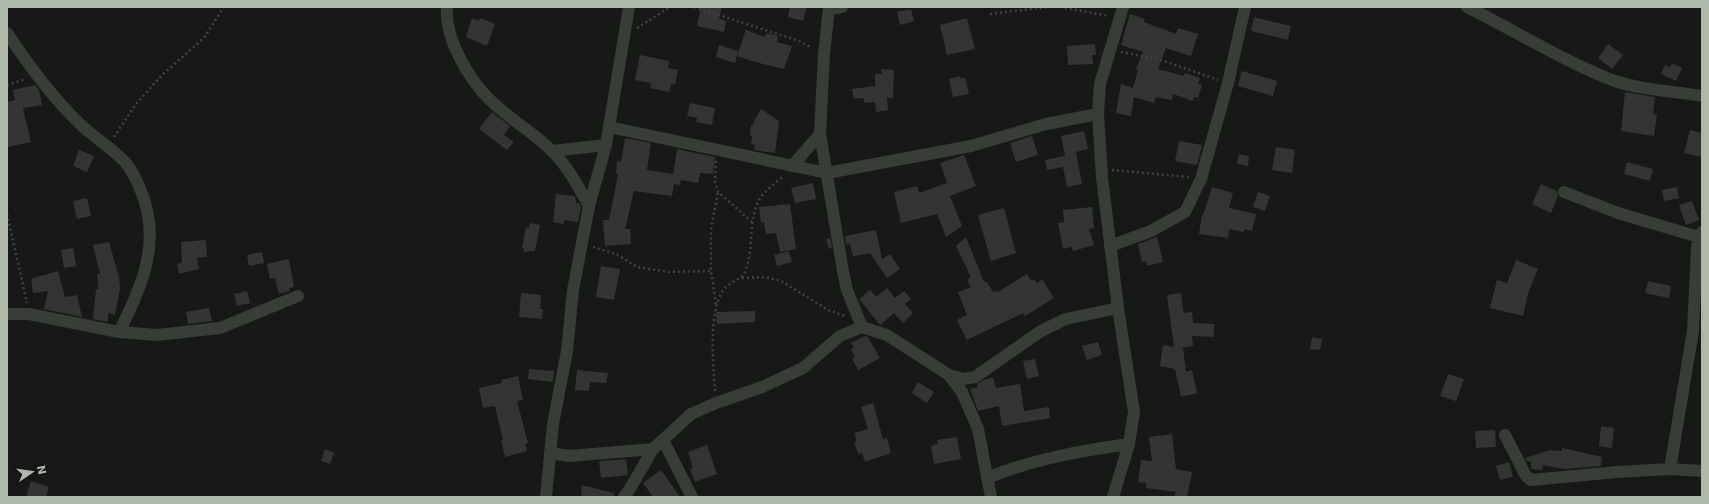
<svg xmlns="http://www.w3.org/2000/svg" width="1709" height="504" viewBox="0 0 1709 504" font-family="'DejaVu Sans',sans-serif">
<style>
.building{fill:#323532}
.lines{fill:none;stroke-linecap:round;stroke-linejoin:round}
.path{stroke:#3f443e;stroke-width:2.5;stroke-dasharray:2 3;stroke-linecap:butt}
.minor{stroke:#383d38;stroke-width:12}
</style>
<rect width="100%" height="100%" fill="#171917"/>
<g class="building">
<polygon points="701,7 722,7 719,19 726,21 724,32 697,26"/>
<polygon points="790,7 807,7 803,21 788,17"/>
<polygon points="911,9 914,21 900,25 897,12"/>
<polygon points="1130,14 1145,19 1144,22 1176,34 1178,28 1198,34 1191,56 1166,48 1158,69 1184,76 1185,73 1200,78 1198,84 1202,85 1198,98 1194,97 1193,101 1173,94 1172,100 1156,97 1154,103 1134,97 1131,116 1116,113 1121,84 1133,88 1138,70 1136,69 1143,52 1121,45"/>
<polygon points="1254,17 1291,26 1288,40 1251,31"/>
<polygon points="472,18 479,21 480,18 495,24 487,46 466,37"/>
<polygon points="967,18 975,49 947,55 940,25"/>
<polygon points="746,30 765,37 766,33 778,36 777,42 792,46 784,69 755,62 737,56"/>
<polygon points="1095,44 1096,55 1092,55 1093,64 1068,65 1067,46"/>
<polygon points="1608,44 1623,55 1612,69 1598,58"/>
<polygon points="719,45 738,51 735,63 716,57"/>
<polygon points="640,55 669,61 668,68 678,70 675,85 671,84 669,92 650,88 651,83 635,80"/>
<polygon points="1672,63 1682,68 1676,81 1661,74 1665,65 1670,67"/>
<polygon points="881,69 894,70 893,98 887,98 888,110 876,112 875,102 864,103 864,98 854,99 852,89 875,86 875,74 882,74"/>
<polygon points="1242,71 1277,81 1273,96 1238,86"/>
<polygon points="960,76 961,79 965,78 969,94 953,97 949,79"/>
<polygon points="35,85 39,90 42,105 23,108 31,142 7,147 7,102 15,100 13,90"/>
<polygon points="1625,92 1655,97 1653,114 1657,115 1654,136 1621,131"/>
<polygon points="690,103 715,108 712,125 696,122 697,118 687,116"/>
<polygon points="761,109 779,121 775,153 754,150 755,145 751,144 752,136 750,136 751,125 753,125 754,121"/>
<polygon points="492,112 510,126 504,135 514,142 507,150 479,129"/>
<polygon points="1690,130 1702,133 1702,157 1684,153"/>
<polygon points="1084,131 1088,149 1076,152 1082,184 1067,187 1063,167 1047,170 1045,160 1065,156 1061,136"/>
<polygon points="1032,136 1038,155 1016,162 1010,143"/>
<polygon points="625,138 651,143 647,170 673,174 677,149 715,157 713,174 700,173 698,183 681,180 680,185 674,184 672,196 634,191 625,229 630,229 631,244 605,246 603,220 609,220 618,174 616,174 617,161 621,162"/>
<polygon points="1179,141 1202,145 1197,165 1175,161"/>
<polygon points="1276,147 1295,150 1292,173 1272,170"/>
<polygon points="79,150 94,156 87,172 73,166"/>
<polygon points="1239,154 1249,156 1248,166 1237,164"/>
<polygon points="964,155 976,186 950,196 962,226 946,237 937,214 901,223 894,192 917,186 919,193 947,183 940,163"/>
<polygon points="1627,162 1653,169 1650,181 1624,174"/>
<polygon points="813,183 816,199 795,203 791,188"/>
<polygon points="1541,184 1557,191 1558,196 1551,213 1532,204"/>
<polygon points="1212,187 1233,193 1229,208 1256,214 1252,231 1245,229 1244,232 1229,229 1228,238 1199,234 1202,215 1203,215"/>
<polygon points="1677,187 1679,198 1664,201 1662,190"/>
<polygon points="1258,192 1270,196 1265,211 1253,207"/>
<polygon points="556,194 575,196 576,203 579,203 581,207 578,222 564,220 564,224 553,222"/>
<polygon points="87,198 91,216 77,219 73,201"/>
<polygon points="1692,201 1699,220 1686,225 1679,205"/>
<polygon points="790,204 796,249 780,252 776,233 766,234 764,222 761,223 759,207"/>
<polygon points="1092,207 1094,228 1089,229 1094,245 1073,251 1072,247 1063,249 1058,223 1064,222 1063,210"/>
<polygon points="1004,208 1016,253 991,261 978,215"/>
<polygon points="530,223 540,225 535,251 523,252 524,248 522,248 526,227 529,228"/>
<polygon points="876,230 882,259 890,254 900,269 887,278 870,253 853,256 850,244 846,245 845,236"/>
<polygon points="966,237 984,282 986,281 994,293 996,291 998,292 1027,274 1031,281 1034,279 1037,283 1042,279 1054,298 1025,316 1023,313 967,340 957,320 967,315 958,292 971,287 967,280 971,277 956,246"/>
<polygon points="1157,237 1163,262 1147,266 1146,261 1142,262 1138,244"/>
<polygon points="830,238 832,248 829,249 826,239"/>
<polygon points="206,240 207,257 197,258 199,269 179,274 177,264 182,263 181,242"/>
<polygon points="109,242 119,277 120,289 115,315 108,313 108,322 93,319 96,289 98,289 97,274 100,274 93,245"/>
<polygon points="73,248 76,266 64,268 61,250"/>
<polygon points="789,251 792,262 777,266 774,255"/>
<polygon points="262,252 264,263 249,266 247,255"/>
<polygon points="289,259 294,287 289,288 290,291 279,294 275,278 270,279 267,264"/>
<polygon points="1516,260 1538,269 1528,293 1523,316 1490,308 1497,280 1507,283"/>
<polygon points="601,266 620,269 614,300 596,297"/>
<polygon points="58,271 65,297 77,295 82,317 44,309 48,291 33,293 31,279"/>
<polygon points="1648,281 1671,286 1669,298 1645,293"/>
<polygon points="887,288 895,298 904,291 911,299 905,304 913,313 903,323 894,313 880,325 859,299 870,290 876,297"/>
<polygon points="247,291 250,303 237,306 234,294"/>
<polygon points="521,293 541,295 540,309 543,309 542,319 519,317"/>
<polygon points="1181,293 1183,310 1184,313 1192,312 1193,323 1214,324 1214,337 1192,336 1193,346 1180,348 1183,348 1186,372 1192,370 1197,393 1181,397 1175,369 1160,366 1163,345 1174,347 1167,295"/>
<polygon points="209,308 212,321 188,324 186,312"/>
<polygon points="755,311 755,322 717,324 716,312"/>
<polygon points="865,336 868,337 880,358 858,370 852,359 855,357 851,349 854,348 851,343"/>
<polygon points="1312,337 1322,339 1320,350 1310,349"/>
<polygon points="1098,342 1102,355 1087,360 1082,346"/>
<polygon points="1035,359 1039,376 1027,379 1023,361"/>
<polygon points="529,369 554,371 553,382 528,379"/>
<polygon points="577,370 608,373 606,383 590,382 589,391 575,390"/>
<polygon points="1448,374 1464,379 1456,401 1440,396"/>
<polygon points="518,376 523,400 517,401 528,443 525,444 527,451 505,457 501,440 503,440 495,406 483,408 479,388 502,383 501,380"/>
<polygon points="993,377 996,388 1020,384 1024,411 1049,407 1050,418 1002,426 999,406 978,411 970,389 978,387 977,384 984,380"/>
<polygon points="918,382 934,392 927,403 912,393"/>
<polygon points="873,403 883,439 887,438 891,453 865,462 862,453 858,454 854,442 857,441 854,433 868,429 861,407"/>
<polygon points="1601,426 1614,428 1612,448 1599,446"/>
<polygon points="1495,430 1496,447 1476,448 1475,431"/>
<polygon points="1172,434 1176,469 1192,472 1187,497 1174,497 1176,492 1146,488 1146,483 1138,482 1141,460 1152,461 1149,437"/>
<polygon points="957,437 961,459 934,464 931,446 938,444 937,440"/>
<polygon points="707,445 717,474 695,482 690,469 693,468 688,452"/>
<polygon points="1562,448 1602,457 1601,466 1565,469 1543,465 1542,470 1531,469 1531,462 1527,461 1525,458 1550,450 1561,451"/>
<polygon points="325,449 334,453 330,464 321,461"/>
<polygon points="626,459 628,475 601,478 599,461"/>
<polygon points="1509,462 1513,477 1500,480 1496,466"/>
<polygon points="661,470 680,497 653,497 643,483"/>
<polygon points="31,481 49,487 46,497 26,497"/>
<polygon points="582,485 614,493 614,497 581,497"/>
</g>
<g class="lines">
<g class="path">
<polyline points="694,7 799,41 812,48"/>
<polyline points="1060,7 1109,16"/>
<polyline points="990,14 1048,7"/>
<polyline points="637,28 670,7"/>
<polyline points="1121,52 1158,59 1218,80"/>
<polyline points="7,85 26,79"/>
<polyline points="114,137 136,104 162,75 204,38 224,7"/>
<polyline points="716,161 715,181 718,192 752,222"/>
<polyline points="1112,170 1189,177"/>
<polyline points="7,214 27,303"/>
<polyline points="593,247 616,254 637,267 669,272 711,271"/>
<polyline points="742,278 765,277 781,281 828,310 845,316"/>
<polyline points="716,304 711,271 711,229 718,192"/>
<path d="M715 391C713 363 708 311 724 289 731 280 743 281 746 269 754 247 748 221 759 200 764 191 776 183 783 176"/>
</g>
<g class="minor">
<path d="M447 7C444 37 468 78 489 99 508 118 533 132 552 151 568 167 578 186 589 206"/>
<polyline points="829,7 824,54 820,134 843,271 847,290 862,327"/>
<path d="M1467 7C1514 30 1563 61 1612 80 1640 90 1672 91 1702 96"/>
<polyline points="829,10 842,7"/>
<path d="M7 33C29 66 51 96 79 123 93 137 111 147 125 162 132 170 137 181 141 191 162 241 142 287 119 332"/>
<polyline points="609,127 827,173 971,146 1046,124 1098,114"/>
<polyline points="552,151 606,145"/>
<polyline points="792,166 820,134"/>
<polyline points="1564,192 1618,213 1702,238"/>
<polyline points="1110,246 1151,231 1185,212 1201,179 1228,83 1245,7"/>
<polyline points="7,314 29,314 119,332 157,335 220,328 298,296"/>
<polyline points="949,375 963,379 975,377 1041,331 1066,319 1118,308"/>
<polyline points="1505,435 1526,476 1531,480 1617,472 1670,469 1702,471"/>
<polyline points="664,442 692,497"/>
<polyline points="550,453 569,456 653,449"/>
<polyline points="1670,469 1693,331 1697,248 1699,236 1702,232"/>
<path d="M987 478C1034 459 1079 451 1129 444"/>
<polyline points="546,497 553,424 567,351 573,290 589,206 606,145 629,7"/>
<polyline points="624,497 631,487 653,449 691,414 716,403 762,387 803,368 840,336 862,327 887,335 949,375 962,392 978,429 991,497"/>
<polyline points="1113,497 1129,444 1134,412 1118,308 1102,177 1098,114 1100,84 1123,7"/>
</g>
</g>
<rect width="1709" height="504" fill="none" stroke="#adb8a9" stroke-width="16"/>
<g transform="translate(32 472) rotate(77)" stroke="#121412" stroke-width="3" paint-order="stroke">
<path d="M0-3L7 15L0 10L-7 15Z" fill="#adb8a9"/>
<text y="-6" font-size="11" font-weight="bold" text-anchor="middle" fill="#adb8a9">N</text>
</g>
</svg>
